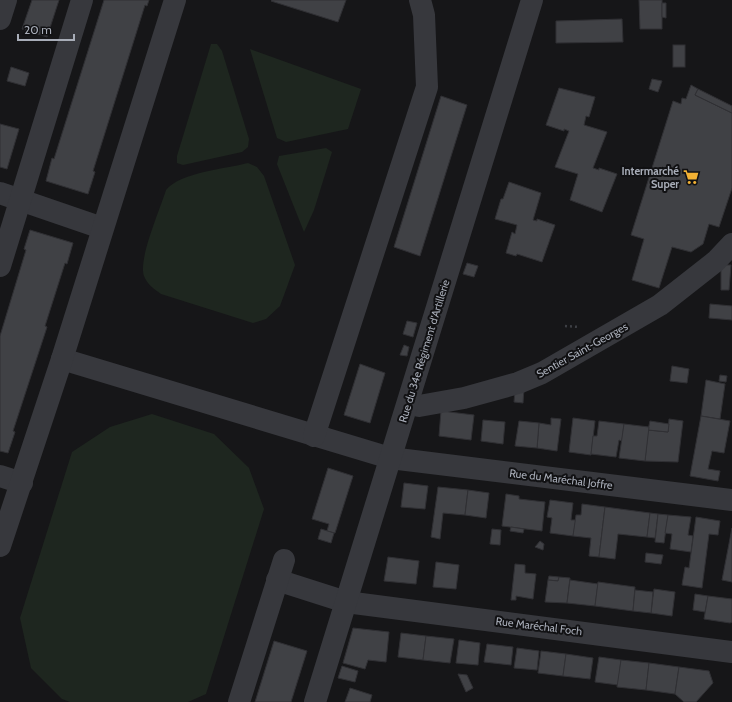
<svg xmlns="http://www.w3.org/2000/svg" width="732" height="702" viewBox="0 0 732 702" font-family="Cabin,sans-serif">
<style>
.green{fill:#1e261f}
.building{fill:#404145;stroke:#303034}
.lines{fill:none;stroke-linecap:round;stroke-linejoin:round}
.path{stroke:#3d3f44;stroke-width:2.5;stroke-dasharray:2 3;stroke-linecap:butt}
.minor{stroke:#37383d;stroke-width:22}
.labels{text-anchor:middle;stroke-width:4;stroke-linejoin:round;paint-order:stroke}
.poi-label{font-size:11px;font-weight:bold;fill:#a8adb8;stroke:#111113;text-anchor:end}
.street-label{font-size:11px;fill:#a8adb8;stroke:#111113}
</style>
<rect width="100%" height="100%" fill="#161618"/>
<g class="green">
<polygon points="211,44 217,44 222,51 249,139 248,147 242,152 183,165 177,163 177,156"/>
<polygon points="250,49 361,89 348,129 286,142 277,138"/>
<polygon points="326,148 332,152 314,210 304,232 277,164 279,156"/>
<path d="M248 163 257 167 264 176 295 265 280 306 266 319 253 323 161 294C154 289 147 284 144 276 138 259 160 210 166 190 181 172 225 169 248 163Z"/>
<polygon points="152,414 214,434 249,468 264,509 206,694 188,702 70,702 62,699 31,668 20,618 72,452 110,427"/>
</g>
<g class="building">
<polygon points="32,0 59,0 47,37 22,29"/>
<polygon points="104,0 149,0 147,6 145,5 93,171 95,172 88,194 46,181 52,158 54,159"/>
<polygon points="272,0 346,0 338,22 271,1"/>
<polygon points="662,0 662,29 640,29 639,0"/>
<polygon points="662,3 666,3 666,18 662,17"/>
<polygon points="622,19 623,42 556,43 556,21"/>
<rect x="673" y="45" width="12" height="22"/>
<polygon points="11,67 29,73 25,86 7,81"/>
<polygon points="652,79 662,81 658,92 649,89"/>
<polygon points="691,85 698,89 695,95 732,113 732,188 719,227 709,224 703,244 691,252 672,247 659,288 632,280 644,239 631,235 673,101 681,104 682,98 686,99"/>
<polygon points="559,88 595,97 589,117 586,116 584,125 607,132 593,168 599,170 599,168 617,174 602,212 570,200 578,174 555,167 569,131 564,129 564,131 546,125"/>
<polygon points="698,89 732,106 732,113 695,95"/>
<polygon points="441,96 467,105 420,256 394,247"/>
<polygon points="0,124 19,129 7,169 0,167"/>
<polygon points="509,182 541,193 533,220 537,221 537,219 555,225 542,262 517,254 516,256 506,253 512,232 515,234 517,225 495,219 501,199 503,199"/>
<polygon points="30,230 73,243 67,264 65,263 45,326 47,327 13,431 15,432 8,453 0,451 0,336 26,250 24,249"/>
<polygon points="467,263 478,266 474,277 463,274"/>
<polygon points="721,265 731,265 729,290 721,290"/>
<polygon points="710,304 732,306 732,320 709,318"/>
<polygon points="407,321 417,323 413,337 403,334"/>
<polygon points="404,345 409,347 407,356 400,355"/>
<polygon points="360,364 385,373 370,423 344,415"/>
<polygon points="672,366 689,369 687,383 670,381"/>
<polygon points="720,375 727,376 726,382 719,381"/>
<polygon points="706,380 725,384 720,419 701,416"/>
<polygon points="524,388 523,403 514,402 515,391"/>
<polygon points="441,411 474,415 471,440 439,436"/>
<polygon points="701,416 730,421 724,453 712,451 708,469 720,471 718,481 690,476"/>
<polygon points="551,418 561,419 557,451 537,448 539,423 551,425"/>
<polygon points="573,418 595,421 591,455 569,452"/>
<polygon points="669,419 683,421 678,462 645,461 648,430 668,432"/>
<polygon points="483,420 505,422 503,444 481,441"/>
<polygon points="519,421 539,423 537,448 515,446"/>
<polygon points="599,421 624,424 622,441 619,440 616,457 591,454 593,436 597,436"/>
<polygon points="650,421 669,424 668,432 648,430"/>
<polygon points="624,424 649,427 645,461 619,458"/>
<polygon points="328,468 353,476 335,533 327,531 329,524 312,519"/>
<polygon points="404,483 428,486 425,509 401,507"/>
<polygon points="438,487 468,490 465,515 443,513 440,539 431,537"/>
<polygon points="468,490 489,493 486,518 465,515"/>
<polygon points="506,494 519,496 519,499 545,502 542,531 502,526"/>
<polygon points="550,500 573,503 571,520 576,520 573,536 550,533 552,518 547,517"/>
<polygon points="582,504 605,507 599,557 589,556 591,538 573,536 576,515 581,515"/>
<polygon points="605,507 650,513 647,537 618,534 615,559 599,557"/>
<polygon points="650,513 658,514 655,538 647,537"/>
<polygon points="658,514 668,515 664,543 655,542"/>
<polygon points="668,515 691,517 688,535 693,536 691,552 670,549 672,534 665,533"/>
<polygon points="696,517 720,521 718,535 709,534 702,588 682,585 685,567 689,568"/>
<polygon points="511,527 524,529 523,533 510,531"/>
<polygon points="732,528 732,582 722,580"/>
<polygon points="321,529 334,533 331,543 318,539"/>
<polygon points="492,529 501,530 500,545 490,544"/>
<polygon points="540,541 544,544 543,550 535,547"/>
<polygon points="646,553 663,555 661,564 645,562"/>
<polygon points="388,557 419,561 416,584 384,581"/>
<polygon points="436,562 459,565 456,589 433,587"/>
<polygon points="515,564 525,565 525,573 536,574 533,599 516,596 516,600 511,600"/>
<polygon points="549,576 559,577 558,581 548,580"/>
<polygon points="559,577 570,578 567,603 545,602 548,580 558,581"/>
<polygon points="570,580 598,584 595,606 567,603"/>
<polygon points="598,582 635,587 633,611 595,606"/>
<polygon points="654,589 675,592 672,616 651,613"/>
<polygon points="635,590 653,592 651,613 633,611"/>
<polygon points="695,594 708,596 705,612 693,610"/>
<polygon points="708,596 732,599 732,622 730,623 704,619"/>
<polygon points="353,628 389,632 386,662 368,660 365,669 343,663"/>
<polygon points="401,633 426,636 423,660 398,657"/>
<polygon points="426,636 454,639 450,663 423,660"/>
<polygon points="459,640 480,643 478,665 456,663"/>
<polygon points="274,641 307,651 291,702 255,702"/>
<polygon points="487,644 513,647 511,665 484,662"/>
<polygon points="517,648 539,651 537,670 514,668"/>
<polygon points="541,651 566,654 563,676 538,673"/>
<polygon points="566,654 593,658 590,679 563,676"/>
<polygon points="599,657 621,660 618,685 595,682"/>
<polygon points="621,660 649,663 646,690 617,687"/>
<polygon points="649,663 679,667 675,694 646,690"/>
<polygon points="342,666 358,671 355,682 338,678"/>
<polygon points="679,667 709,671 713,683 696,702 684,702 675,694"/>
<polygon points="458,674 467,675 473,688 466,692"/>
<polygon points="350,688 372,695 370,702 345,702"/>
</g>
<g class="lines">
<polyline class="path" points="565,326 579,327"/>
<g class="minor">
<polyline points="0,19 6,0"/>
<polyline points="0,193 102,228"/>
<polyline points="0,266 82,0"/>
<polyline points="62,359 390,458 732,500"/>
<polyline points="409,403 419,406 464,398 518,383 542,373 660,305 716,261 732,244"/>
<polyline points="314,436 427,87 424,15 420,0"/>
<polyline points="0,476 22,483"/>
<polyline points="0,546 62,359 175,0"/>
<polyline points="277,580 346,602 732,652"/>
<polyline points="239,702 284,560"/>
<path d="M315 702C388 468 461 234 532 0"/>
</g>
</g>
<defs>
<symbol id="supermarket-bare" viewBox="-9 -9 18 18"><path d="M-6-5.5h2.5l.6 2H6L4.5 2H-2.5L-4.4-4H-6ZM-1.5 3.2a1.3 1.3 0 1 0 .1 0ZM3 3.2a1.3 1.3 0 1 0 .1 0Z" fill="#f2b134" stroke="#111113" stroke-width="2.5" paint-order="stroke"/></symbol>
</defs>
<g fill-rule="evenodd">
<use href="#supermarket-bare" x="680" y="166" width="22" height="22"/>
</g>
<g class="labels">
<g class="poi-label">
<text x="679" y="175">Intermarché<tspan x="679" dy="13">Super</tspan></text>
</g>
<g class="street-label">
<text transform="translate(582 350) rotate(-29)" y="4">Sentier Saint-Georges</text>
<text transform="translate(424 351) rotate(-73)" y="4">Rue du 34e Régiment d'Artillerie</text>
<text transform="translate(561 479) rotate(7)" y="4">Rue du Maréchal Joffre</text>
<text transform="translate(539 626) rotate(7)" y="4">Rue Maréchal Foch</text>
</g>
</g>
<path d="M18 34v6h56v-6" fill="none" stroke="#a8adb8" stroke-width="2"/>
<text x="24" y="34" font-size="12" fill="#a8adb8" stroke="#111113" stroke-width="3" paint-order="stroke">20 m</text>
</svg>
